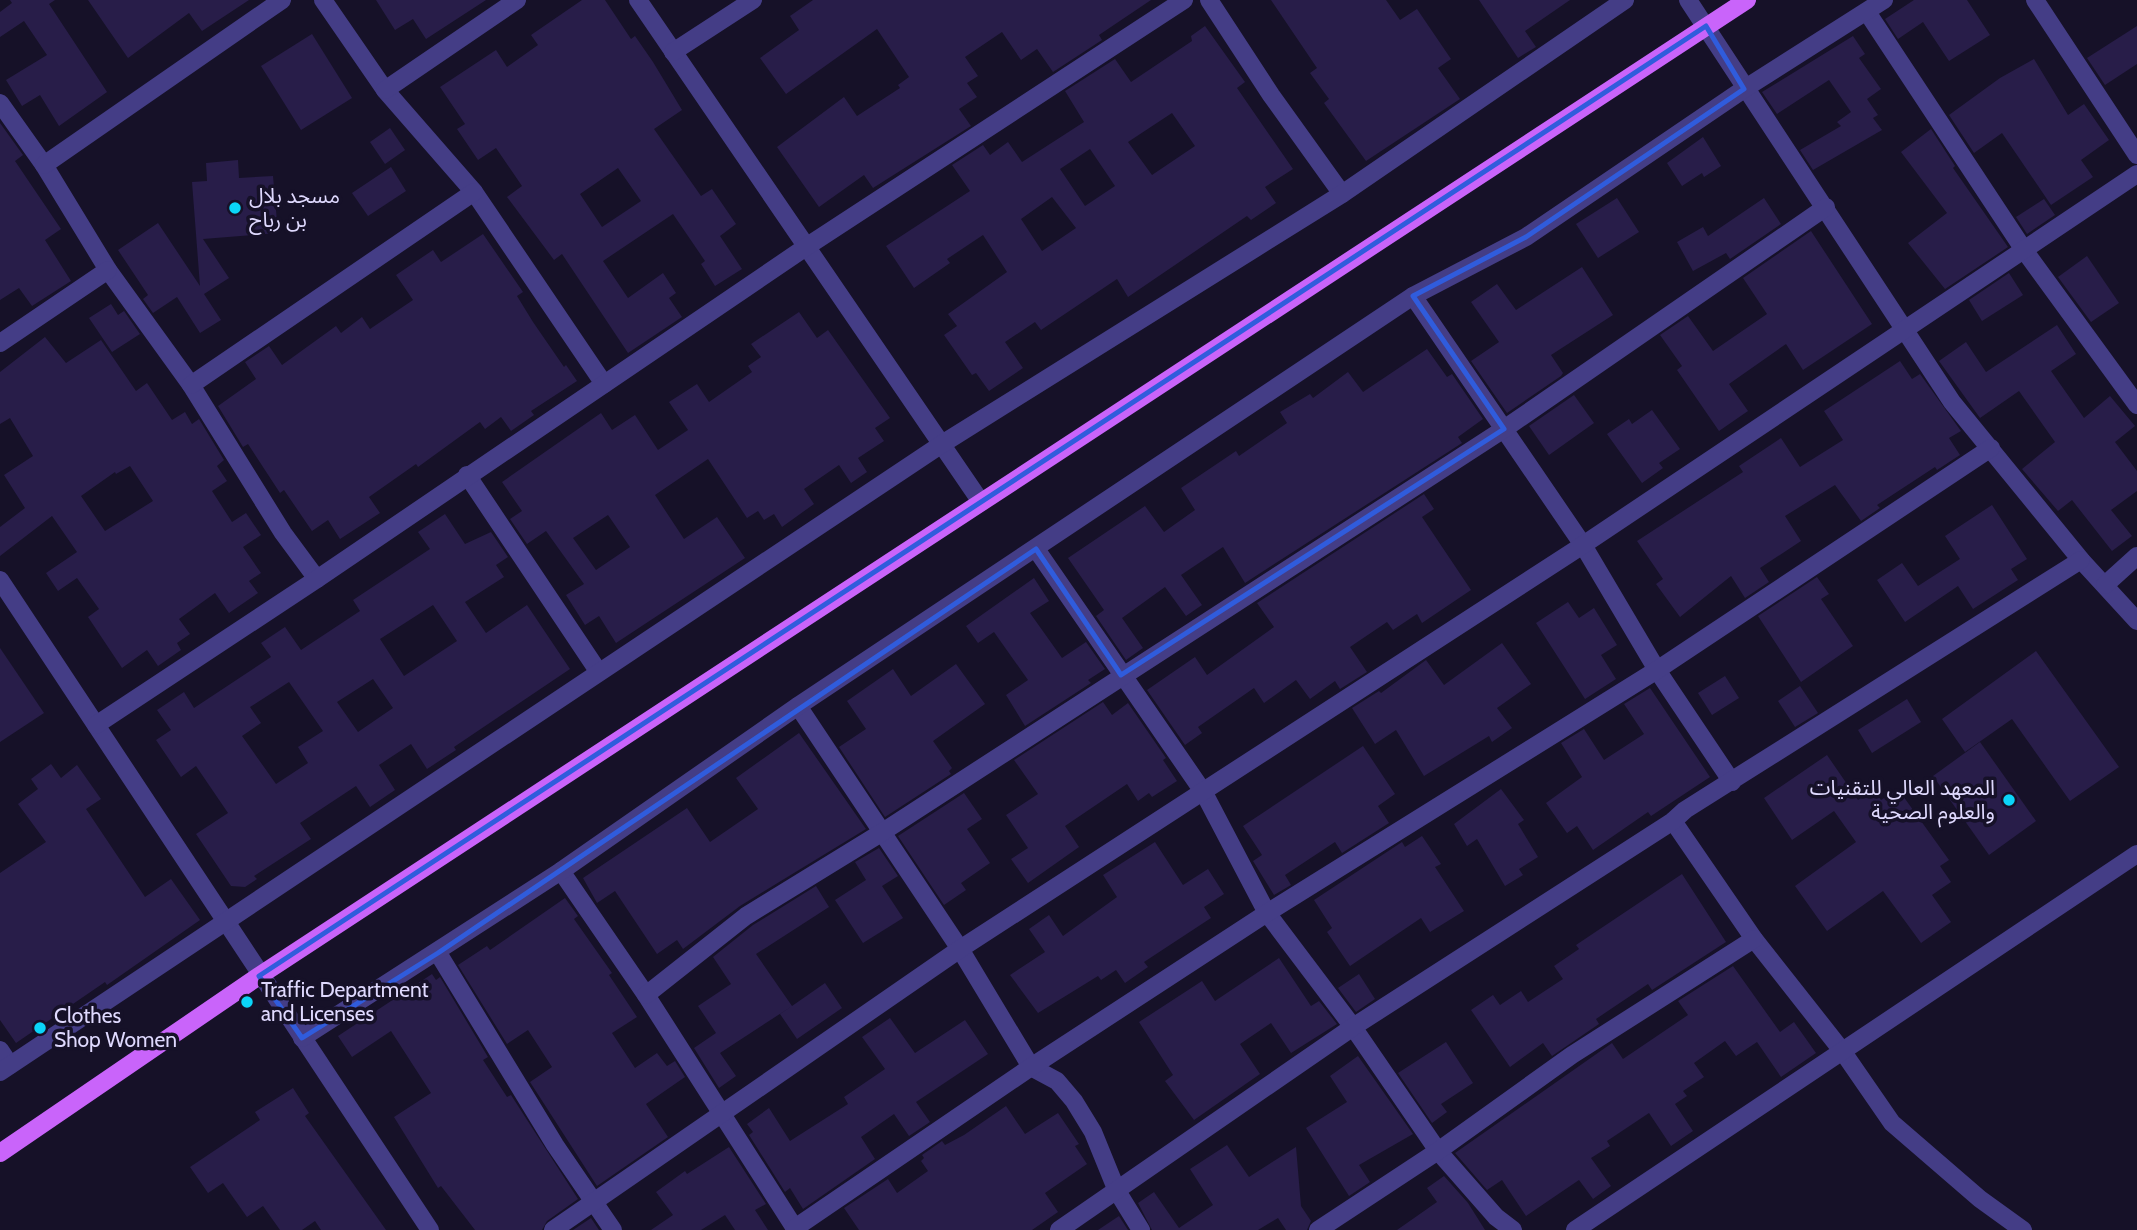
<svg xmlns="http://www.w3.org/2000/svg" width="2137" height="1230" viewBox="0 0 2137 1230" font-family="Cabin,'Noto Sans Arabic',sans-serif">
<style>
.building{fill:#281d49;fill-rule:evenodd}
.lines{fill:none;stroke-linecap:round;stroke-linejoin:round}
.minor{stroke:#443d86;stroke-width:18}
.major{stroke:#c964fa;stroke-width:18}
.marked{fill:none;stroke:#305cdc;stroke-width:5;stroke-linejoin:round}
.poi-dot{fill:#0bd5f8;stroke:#161128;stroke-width:2.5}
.labels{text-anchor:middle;stroke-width:7;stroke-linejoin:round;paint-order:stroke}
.poi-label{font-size:21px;fill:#dfd9fe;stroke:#161128;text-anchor:start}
</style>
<rect width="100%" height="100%" fill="#161128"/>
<g class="building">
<polygon points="10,0 55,0 49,4 107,92 59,126 40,95 22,106 6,80 47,55 24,21 0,37 0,12 12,3"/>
<polygon points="88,0 249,0 202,31 189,13 128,58"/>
<polygon points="376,0 486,0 426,39 413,19 395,30"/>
<path d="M582 0H605L631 39 635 36 653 62 682 110 654 129 701 196 712 189 736 224 720 236 742 269 715 286 701 264 705 261 673 214 603 261 628 298 663 273 676 293 669 298 682 317 628 353 562 254 554 260 507 197 522 186 496 148 478 160 457 129 465 124 440 87 496 50 507 67 538 45 531 35ZM618 168 641 201 602 227 580 194Z"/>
<polygon points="813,0 1151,0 1099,35 1102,40 1053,72 1037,49 1021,60 1002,32 965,57 978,76 967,83 977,97 959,109 971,126 873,188 864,175 819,207 777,147 844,97 857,116 900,88 898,85 909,77 877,29 786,94 760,58 799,30 790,16"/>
<polygon points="1271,0 1386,0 1400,20 1417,9 1451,59 1438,68 1460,99 1366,161 1324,103 1329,99 1310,73 1317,68"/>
<polygon points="1479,0 1570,0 1525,31 1536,47 1518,58"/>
<polygon points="1914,0 1967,0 1990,35 1949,61 1923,22 1898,39 1885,19"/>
<path d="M1205 26 1245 82 1237 88 1293 169 1265 187 1276 203 1251 220 1247 216 1128 297 1117 279 1041 330 1035 322 1005 342 1023 368 989 391 976 373 972 375 944 335 957 326 948 314 1007 272 983 235 947 259 950 263 914 288 886 246 970 191 952 165 983 145 990 155 1008 142 1022 162 1084 122 1065 91 1115 59 1131 82 1192 41 1191 36ZM1172 113 1195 146 1152 175 1128 142ZM1090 149 1115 186 1085 206 1060 169ZM1052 197 1076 228 1042 251 1021 219Z"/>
<polygon points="2137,26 2137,64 2105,85 2087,58"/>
<polygon points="312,34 352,98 301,130 261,66"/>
<polygon points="1853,36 1865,54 1859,58 1881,89 1867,99 1878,115 1873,118 1882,130 1813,170 1800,150 1841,126 1837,122 1851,112 1829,80 1777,114 1762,92"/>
<polygon points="2034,59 2068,115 2084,104 2109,140 2081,160 2093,177 2051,205 2002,133 1974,153 1949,115 2000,78"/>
<polygon points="0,123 23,155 15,161 61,229 45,240 71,281 32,306 19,288 0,300"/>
<polygon points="390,128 405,150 385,164 370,142"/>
<polygon points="1931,129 1955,166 1953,168 2008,247 1945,289 1908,243 1947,213 1901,152"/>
<polygon points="1703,137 1721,166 1704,177 1702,173 1682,186 1667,163"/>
<polygon points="238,160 239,178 273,176 278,233 203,239 229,278 204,294 221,320 200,333 177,297 153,313 143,299 148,295 118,250 158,223 200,286 192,182 207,181 206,163"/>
<polygon points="391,167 406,191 368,216 352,193"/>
<polygon points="1617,198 1639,232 1598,258 1576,224"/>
<polygon points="1764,198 1781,224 1730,259 1726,253 1693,271 1677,242 1703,227 1708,236"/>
<polygon points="2044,199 2055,215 2027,234 2016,217"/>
<polygon points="1811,231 1872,324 1803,370 1786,344 1729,384 1748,411 1719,431 1677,370 1682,366 1660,335 1688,316 1713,351 1767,314 1743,278"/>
<polygon points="483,234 523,292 517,296 533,322 564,367 566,365 577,381 531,411 534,415 511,431 501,417 485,429 480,422 418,467 416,464 369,497 380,513 340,539 328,520 312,531 284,490 280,493 248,444 243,447 218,406 256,379 245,362 269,346 282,365 336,326 341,333 362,317 370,329 413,300 396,275 433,250 441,262"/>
<polygon points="2087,256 2119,303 2091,322 2058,277"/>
<polygon points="1582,267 1613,315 1551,355 1563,373 1561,376 1507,413 1471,361 1499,342 1471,302 1497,284 1516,310"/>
<polygon points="2009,273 2023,295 1982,321 1969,300"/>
<polygon points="111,304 118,315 124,311 140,334 112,352 89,318"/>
<path d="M799 312 817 338 828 330 890 418 875 428 884 441 858 458 867 472 851 483 839 465 804 489 814 504 782 527 774 514 764 520 758 511 747 518 708 459 655 495 684 539 717 517 745 558 616 643 599 616 585 625 566 595 584 584 546 531 527 544 510 519 522 511 502 482 601 413 612 430 635 415 658 450 688 430 669 402 697 384 709 402 752 372 748 366 761 357 751 344ZM608 515 630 547 596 570 573 538Z"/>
<polygon points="2057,325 2076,354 2051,371 2084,418 2110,396 2135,426 2115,442 2137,471 2137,491 2111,510 2132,536 2112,551 2072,500 2058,511 2022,469 2055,442 2019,391 1980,418 1939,361 1966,342 1986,372"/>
<path d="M45 337 66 363 101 340 136 391 147 383 172 420 185 412 192 424 199 419 224 460 217 466 227 481 212 491 232 522 246 513 261 535 243 547 261 573 249 581 258 593 229 613 215 593 179 619 190 634 177 643 181 650 158 666 147 650 122 668 88 617 99 609 77 578 58 591 46 573 77 552 52 516 0 556V527L25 508 4 475 33 456 10 418 0 424V372ZM130 466 153 501 105 531 81 496 115 472 116 474Z"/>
<polygon points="1427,349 1447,377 1452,374 1483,419 1458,437 1462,443 1245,583 1223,547 1181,575 1202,605 1186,616 1165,587 1122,618 1143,648 1126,660 1096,616 1104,610 1068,558 1145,506 1164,532 1195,510 1181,488 1236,451 1239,456 1287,423 1280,412 1310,394 1313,398 1348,372 1363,392"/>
<polygon points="1900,361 1912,379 1920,374 1961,431 1949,438 1960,455 1937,470 1935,467 1877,505 1880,508 1861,521 1835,485 1785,516 1801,541 1760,568 1769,582 1745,598 1731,576 1680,617 1656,584 1663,579 1637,541 1743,472 1739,466 1781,438 1800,467 1843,440 1824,411"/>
<polygon points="1574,395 1594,423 1549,455 1529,426"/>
<polygon points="1652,410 1680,449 1659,463 1663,468 1642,483 1607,434 1629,419 1632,424"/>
<polygon points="1424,494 1434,509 1422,517 1471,590 1422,623 1417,614 1393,630 1387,622 1350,647 1367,672 1340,689 1335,681 1310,699 1296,680 1264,703 1254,688 1198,727 1202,733 1185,745 1147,690 1195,657 1207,675 1274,627 1257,603"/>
<polygon points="1992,505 2027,559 2011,569 2018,580 1973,609 1958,586 1905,622 1877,580 1902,563 1918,586 1960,559 1945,536"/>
<path d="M445 514 465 544 491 532 508 557 496 565 504 577 465 602 486 633 527 605 570 669 454 747 456 750 427 769 411 744 379 765 395 790 370 807 356 786 300 823 311 839 254 876 257 879 245 887 231 886 196 834 228 813 196 766 181 777 156 740 171 730 157 710 184 692 194 708 271 657 261 643 285 627 301 650 360 611 353 600 430 549 418 532ZM433 605 457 641 404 676 380 639ZM373 679 393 708 358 732 337 702ZM289 682 323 731 298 747 308 763 276 784 242 736 261 723 250 707Z"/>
<polygon points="1817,577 1829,594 1821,599 1853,646 1801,682 1758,616"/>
<polygon points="1034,578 1049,601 1030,613 1062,658 1086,642 1105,669 1088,680 1091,683 1025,726 1006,695 1028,680 994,632 978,643 966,626"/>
<polygon points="1568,602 1579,618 1594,608 1617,645 1601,655 1616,679 1585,699 1536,623"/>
<polygon points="1502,643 1531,684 1497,708 1512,728 1492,742 1489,736 1424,776 1396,730 1375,744 1352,708 1379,691 1381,693 1426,660 1444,685"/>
<polygon points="0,648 44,713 0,742"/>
<polygon points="2036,651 2119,767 2070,801 2012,719 1965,752 1942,719"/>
<polygon points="956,664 985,704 933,741 952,768 949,771 951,774 885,817 839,747 866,729 847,701 893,669 911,696"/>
<polygon points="1725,676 1739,698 1712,715 1698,693"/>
<polygon points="1800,686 1818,713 1795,727 1778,701"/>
<polygon points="1650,688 1710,777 1651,816 1648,812 1593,850 1577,826 1567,833 1546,803 1582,777 1561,743 1584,729 1604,760 1644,734 1624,704"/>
<polygon points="1907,699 1921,722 1872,753 1858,730"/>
<polygon points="1103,702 1112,715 1128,703 1166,758 1163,760 1177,781 1152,797 1149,793 1138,801 1127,784 1065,826 1079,847 1028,883 1011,859 1028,848 1006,815 1038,794 1014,760"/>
<polygon points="799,733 866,829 740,906 683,949 677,940 657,954 615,891 597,903 583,878 687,808 710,842 758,809 736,778"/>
<polygon points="1980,742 2036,821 1989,855 1933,776"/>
<polygon points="1363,746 1395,794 1378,806 1389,823 1342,853 1335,842 1285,875 1291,885 1274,895 1253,861 1262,855 1243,826"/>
<polygon points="1827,755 1858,800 1873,789 1881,800 1898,789 1949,860 1940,866 1951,882 1932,895 1951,922 1921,943 1883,891 1827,931 1795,886 1856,842 1834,811 1792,840 1764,798"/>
<polygon points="51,764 61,778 77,765 101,799 86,809 145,897 171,879 200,920 107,985 105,982 16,1043 0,1020 0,873 46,842 18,804 38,789 31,779"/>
<polygon points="1501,789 1524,820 1518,824 1538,857 1519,869 1523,875 1505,886 1477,839 1467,846 1454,824"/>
<polygon points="964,793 982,819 967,829 990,863 961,883 966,890 944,905 898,836"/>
<polygon points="1422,836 1441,864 1435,867 1464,911 1430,932 1421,918 1350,966 1327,932 1332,928 1314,900 1402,842 1405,847"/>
<polygon points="1155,842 1183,885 1208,869 1224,894 1204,907 1211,918 1144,962 1148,967 1125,983 1116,970 1101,980 1098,976 1038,1013 1010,975 1045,952 1029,929 1049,915 1063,936 1117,897 1103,875"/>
<polygon points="879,848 898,876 882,886 903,918 863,943 835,900 866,880 855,862"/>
<polygon points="1682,874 1726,942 1652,990 1648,984 1596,1019 1599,1024 1552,1056 1543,1043 1510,1067 1471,1010 1493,995 1500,1005 1521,991 1528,1002 1563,979 1554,966 1579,949 1576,945"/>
<polygon points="816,886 829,907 756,954 792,1006 825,983 842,1008 797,1039 780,1014 792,1006 720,1053 736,1076 719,1088 694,1048 716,1033 698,1006 731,984 713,957 753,925"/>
<polygon points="565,898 578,916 574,919 612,973 609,975 637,1017 612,1033 635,1068 657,1053 667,1066 675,1061 685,1077 646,1104 668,1137 597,1186 530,1082 552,1067 528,1030 507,1044 458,965 487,946 490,950"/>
<polygon points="1279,958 1311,1006 1319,1001 1337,1024 1291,1053 1271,1023 1240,1044 1260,1074 1194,1120 1165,1081 1173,1075 1139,1022 1202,981 1215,1001"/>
<polygon points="1733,966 1780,1032 1794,1022 1816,1053 1781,1077 1757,1042 1736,1056 1725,1041 1694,1063 1704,1077 1683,1091 1687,1096 1675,1104 1693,1131 1671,1146 1649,1113 1607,1141 1610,1146 1591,1158 1611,1186 1593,1199 1579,1180 1526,1216 1502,1180 1487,1190 1455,1153 1612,1043 1623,1059 1688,1015 1678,1001"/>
<polygon points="432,974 436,980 440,977 488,1057 483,1060 507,1097 511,1095 578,1199 547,1221 542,1230 475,1230 441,1186 438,1188 394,1117 431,1093 391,1031 352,1057 338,1036"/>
<polygon points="1359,974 1375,999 1356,1012 1338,988"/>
<polygon points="890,1018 915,1053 965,1020 988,1054 916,1102 930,1122 909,1136 894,1114 861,1137 875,1159 803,1209 790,1188 785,1192 749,1135 753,1132 747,1124 769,1108 790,1141 848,1104 844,1097 885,1069 862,1037"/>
<polygon points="1446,1042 1473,1083 1441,1104 1447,1112 1432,1123 1398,1073"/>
<polygon points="1358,1056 1413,1134 1359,1165 1370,1182 1349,1196 1306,1128 1347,1102 1330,1076"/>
<polygon points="293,1088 309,1113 305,1116 386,1230 321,1230 315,1221 302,1230 280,1230 263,1206 247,1217 223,1183 208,1193 190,1167 260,1120 255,1112"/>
<polygon points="1006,1106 1025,1134 1058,1113 1079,1144 1075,1146 1087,1164 1045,1193 1058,1212 1032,1230 859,1230 844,1208 888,1179 897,1193 928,1171 921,1161 924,1158 922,1155 942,1141 945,1145 964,1135"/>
<polygon points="1227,1145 1249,1177 1296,1147 1301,1206 1311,1221 1307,1230 1286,1230 1278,1218 1258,1230 1152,1230 1138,1203 1154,1192 1179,1228 1213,1205 1190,1169"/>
<polygon points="729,1147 766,1204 755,1210 768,1230 735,1230 725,1215 701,1230 651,1230 673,1215 656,1192 685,1171 687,1174"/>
<polygon points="1444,1176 1468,1203 1485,1230 1397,1230 1437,1202 1427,1188"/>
<polygon points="1119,1216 1128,1230 1098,1230"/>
<polygon points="591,1218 599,1230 573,1230"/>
</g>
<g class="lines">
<g class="minor">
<polyline points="323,0 385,90 474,192 604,384"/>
<polyline points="638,0 981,502"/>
<polyline points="1209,0 1271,95 1342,194"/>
<polyline points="1688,0 1952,402 2081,560 2137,621"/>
<polyline points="2035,0 2137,155"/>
<polyline points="1867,12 2024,250 2137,405"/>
<polyline points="673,52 753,0"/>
<polyline points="385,90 517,0"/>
<polyline points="0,103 44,165 108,270 191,385 283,533 317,579"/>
<polyline points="44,165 282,0"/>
<polyline points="1413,296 1583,545 1657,670 1732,782"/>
<polyline points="0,343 108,270"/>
<polyline points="191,385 474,192"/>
<polyline points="467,475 598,671"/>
<polyline points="1036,549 1204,793 1267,913 1353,1027 1438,1151 1496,1217 1513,1230"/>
<polyline points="0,580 430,1230"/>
<polyline points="2105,585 2137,556"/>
<polyline points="798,706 960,949 1031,1067 1057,1081 1074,1101 1093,1132 1117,1191 1141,1230"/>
<polyline points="96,725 317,579 806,247 1184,0"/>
<polyline points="1673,821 1754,939 1843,1052 1892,1123 1980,1199 2023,1230"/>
<polyline points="561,871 646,995 796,1230"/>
<polyline points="438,953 555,1145 613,1230"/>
<polyline points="646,995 746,916 881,833 1504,429 1826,207"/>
<polyline points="302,1038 561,871 798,706 1413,296 1526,237 1744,89 1884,0"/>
<polyline points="0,1050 10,1065"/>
<polyline points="0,1072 942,444 1342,194 1625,0"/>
<polyline points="795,1228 1031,1067 1267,913 1657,670 1991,448"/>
<polyline points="553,1230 960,949 1583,545 2137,174"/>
<polyline points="1059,1230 1353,1027 1673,821 1685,810 2081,560"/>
<polyline points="1318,1230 1438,1151 1572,1055 1754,939"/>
<polyline points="1575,1230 2137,854"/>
</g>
<polyline class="major" points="0,1153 259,976 1747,0"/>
</g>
<path class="marked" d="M1706 26 1744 89 1526 237 1413 296 1504 429 1121 675 1036 549 438 953 302 1038 259 976Z"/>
<g class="poi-dot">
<circle cx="235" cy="208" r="7"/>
<circle cx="2009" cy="800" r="7"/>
<circle cx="247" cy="1002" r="7"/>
<circle cx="40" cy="1028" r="7"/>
</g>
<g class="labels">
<g class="poi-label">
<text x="249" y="203">مسجد بلال<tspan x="249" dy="24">بن رباح</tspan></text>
<text x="1995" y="795" text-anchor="end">المعهد العالي للتقنيات<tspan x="1995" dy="24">والعلوم الصحية</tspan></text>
<text x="261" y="997">Traffic Department<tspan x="261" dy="24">and Licenses</tspan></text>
<text x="54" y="1023">Clothes<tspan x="54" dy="24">Shop Women</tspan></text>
</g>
</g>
</svg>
